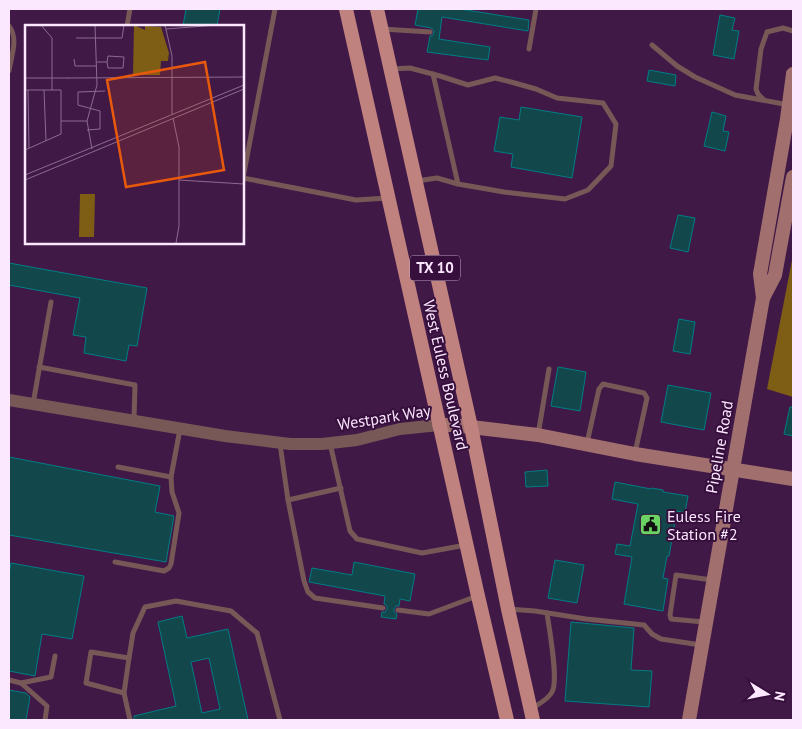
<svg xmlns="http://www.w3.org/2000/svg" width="802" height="729" viewBox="0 0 802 729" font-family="'PT Sans',sans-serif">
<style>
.forest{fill:#7e5d14}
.building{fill:#12484c;stroke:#017d84;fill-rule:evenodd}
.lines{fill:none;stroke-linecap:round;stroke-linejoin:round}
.service{stroke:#775857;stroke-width:5}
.tertiary{stroke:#775857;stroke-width:12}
.secondary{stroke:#a1706e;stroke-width:14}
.primary{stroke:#c0827f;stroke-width:14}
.labels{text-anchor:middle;stroke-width:4;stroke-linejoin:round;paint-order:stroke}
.shield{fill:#360f3c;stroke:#c0a6c4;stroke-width:1}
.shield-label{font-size:15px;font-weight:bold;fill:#fbe7fe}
.street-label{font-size:16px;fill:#fbe7fe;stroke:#360f3c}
.poi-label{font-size:16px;fill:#fbe7fe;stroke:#360f3c;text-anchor:start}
.inset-road{fill:none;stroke:#8b6b90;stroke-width:1}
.view{fill:#e8590c;fill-opacity:0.15;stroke:#e8590c;stroke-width:2.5}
.inset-edge{fill:none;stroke:#fbe7fe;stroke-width:2.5}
</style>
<rect width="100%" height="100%" fill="#411947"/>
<polygon class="forest" points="793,255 793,397 767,389"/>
<g class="building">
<polygon points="186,9 220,9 217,26 183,26"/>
<polygon points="418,9 460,9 529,20 528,31 442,17 439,39 490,47 488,60 427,52 430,36 433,35 434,31 431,28 415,25"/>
<polygon points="720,15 735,18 732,30 739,31 734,59 713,55"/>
<polygon points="649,70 676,75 675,86 647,81"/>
<polygon points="521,107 582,117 572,178 511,167 513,154 494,151 500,117 519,120"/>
<polygon points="712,112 726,116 723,131 729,132 725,151 704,146"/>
<polygon points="678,215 695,218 688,252 670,248"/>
<polygon points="9,263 147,288 137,346 129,345 126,361 84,353 86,337 73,335 80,298 9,285"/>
<polygon points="679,319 695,322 690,354 673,351"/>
<polygon points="558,367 586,372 580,411 551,406"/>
<polygon points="668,385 711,393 704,430 661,422"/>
<polygon points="790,407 793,407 793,436 784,434"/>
<polygon points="9,457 160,486 155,512 174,516 166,562 9,535"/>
<polygon points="547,470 548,486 526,487 525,472"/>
<polygon points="615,482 651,489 652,488 663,490 663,492 688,496 685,513 677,511 669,556 667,556 663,578 668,579 663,611 624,604 632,557 615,554 617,544 630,546 638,504 612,499"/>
<polygon points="555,560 584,565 577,603 548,598"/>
<polygon points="354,562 415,574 410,601 400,599 399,606 396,606 394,609 394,612 397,614 396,619 381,617 382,612 385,612 387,609 387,606 384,604 385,596 309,582 312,568 352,575"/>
<polygon points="11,563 84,576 72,639 42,634 35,676 9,671 9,573"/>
<path d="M182 616 187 638 228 629 248 720H134V716L176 706 158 622ZM209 658 220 709 202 713 191 662Z"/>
<polygon points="571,622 634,628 631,670 652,671 649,707 565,701"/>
<polygon points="9,690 26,693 30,697 26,720 9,720"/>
</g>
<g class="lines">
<g class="service">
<polyline points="275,9 243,178 356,200 388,198"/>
<path d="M9 26C19 38 11 57 9 71"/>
<polyline points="127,26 130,9"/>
<polyline points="382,29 430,32"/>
<polyline points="652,45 677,66 695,77 735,95 789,105"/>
<polyline points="529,49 536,9"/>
<polyline points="391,69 410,68 440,76 468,85 495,78 511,82 536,89 557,98 603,103 616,124 611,166 588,190 565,199 504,192 458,184 437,178 416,181"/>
<polyline points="433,74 458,184"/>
<polyline points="764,100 758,94 756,89 761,49 767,32 783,28 793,31"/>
<polyline points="39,367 135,385 134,420"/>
<polyline points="33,404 51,302"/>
<polyline points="538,435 549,369"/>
<polyline points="330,443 350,531 357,539 422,553 466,545"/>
<polyline points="587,443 599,389 603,384 644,393 647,398 635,453"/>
<polyline points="280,444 288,500 304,581 308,592 315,598 383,608"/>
<polyline points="118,467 171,477"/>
<polyline points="288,500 341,488"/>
<polyline points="115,562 164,571 169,568 171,564 179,513 172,492 171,477 180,429"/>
<polyline points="508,609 535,611 586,619 644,625 652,634 661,639 701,645"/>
<polyline points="398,610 429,614 477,596"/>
<polyline points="704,622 671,619 670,615 676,575 712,580"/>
<polyline points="9,680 21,683 47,706 45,720"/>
<polyline points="21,683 51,677 55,656"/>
<polyline points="124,693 129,658"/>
<path d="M531 709C538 704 548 700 552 692 559 681 549 628 547 613"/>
<polyline points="130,720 124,693 86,683 91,652 129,658 133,633 145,607 176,601 231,611 257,633 280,720"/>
</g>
<polyline class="tertiary" points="9,400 225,436 290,444 322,444 357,440 400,429 439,425"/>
<g class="secondary">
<polyline points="763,298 775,275 793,177"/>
<polyline points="439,425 454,425 538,435 635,454 793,479"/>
<polyline points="689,720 763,298 760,274 787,119 793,74"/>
</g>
<g class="primary">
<polyline points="346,9 478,596 507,720"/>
<polyline points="377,9 471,427 508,609 533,720"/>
</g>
</g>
<defs>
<symbol id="civic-square" viewBox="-11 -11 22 22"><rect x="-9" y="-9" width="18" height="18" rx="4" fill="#6bd363" stroke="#360f3c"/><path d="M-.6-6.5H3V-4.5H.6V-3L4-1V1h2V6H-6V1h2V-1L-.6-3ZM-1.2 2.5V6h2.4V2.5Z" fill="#111"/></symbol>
</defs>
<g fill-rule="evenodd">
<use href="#civic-square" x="638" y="512" width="25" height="25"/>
</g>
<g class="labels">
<rect class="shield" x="410" y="255.5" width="50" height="25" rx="4"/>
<g class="shield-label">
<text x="435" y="273">TX 10</text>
</g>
<g class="street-label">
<text transform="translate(446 375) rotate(77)" y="6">West Euless Boulevard</text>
<text transform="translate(384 417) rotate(-9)" y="6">Westpark Way</text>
<text transform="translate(719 447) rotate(-80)" y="6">Pipeline Road</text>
</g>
<g class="poi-label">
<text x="667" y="522">Euless Fire<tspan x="667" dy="18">Station #2</tspan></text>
</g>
</g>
<g transform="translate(25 25)">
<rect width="219" height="219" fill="#411947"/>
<path d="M109 0 120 5V1L136 2 144 28 143 36H136L135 50H108ZM55 169H70L69 212H54Z" fill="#7e5d14"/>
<path class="inset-road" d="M16 0 27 13V65M140 0 147 31V90M141 4 192 0M51 13H97L99 0M49 34 50 41H72M72 37H82L83 31 99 32 98 43H83L82 37M0 53H43M42 53 219 52M0 65H36V109L0 125M3 65 4 123M19 65 21 116M148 93 154 122V201L151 218M36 96H62M62 105 75 104V86L53 80V67L80 66M67 124 62 96 72 60 70 0M0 150 219 60M0 155 219 64M154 155 219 159M218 218 219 177"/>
<path class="view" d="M180 37 199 145 101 162 82 55Z"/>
<rect width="219" height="219" class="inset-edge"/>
</g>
<rect width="802" height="729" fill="none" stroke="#fbe7fe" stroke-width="20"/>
<g transform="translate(767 694) rotate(100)" stroke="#360f3c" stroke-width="4" paint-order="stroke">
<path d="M0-4L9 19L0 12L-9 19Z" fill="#fbe7fe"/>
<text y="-8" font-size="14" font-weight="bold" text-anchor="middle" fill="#fbe7fe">N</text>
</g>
</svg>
